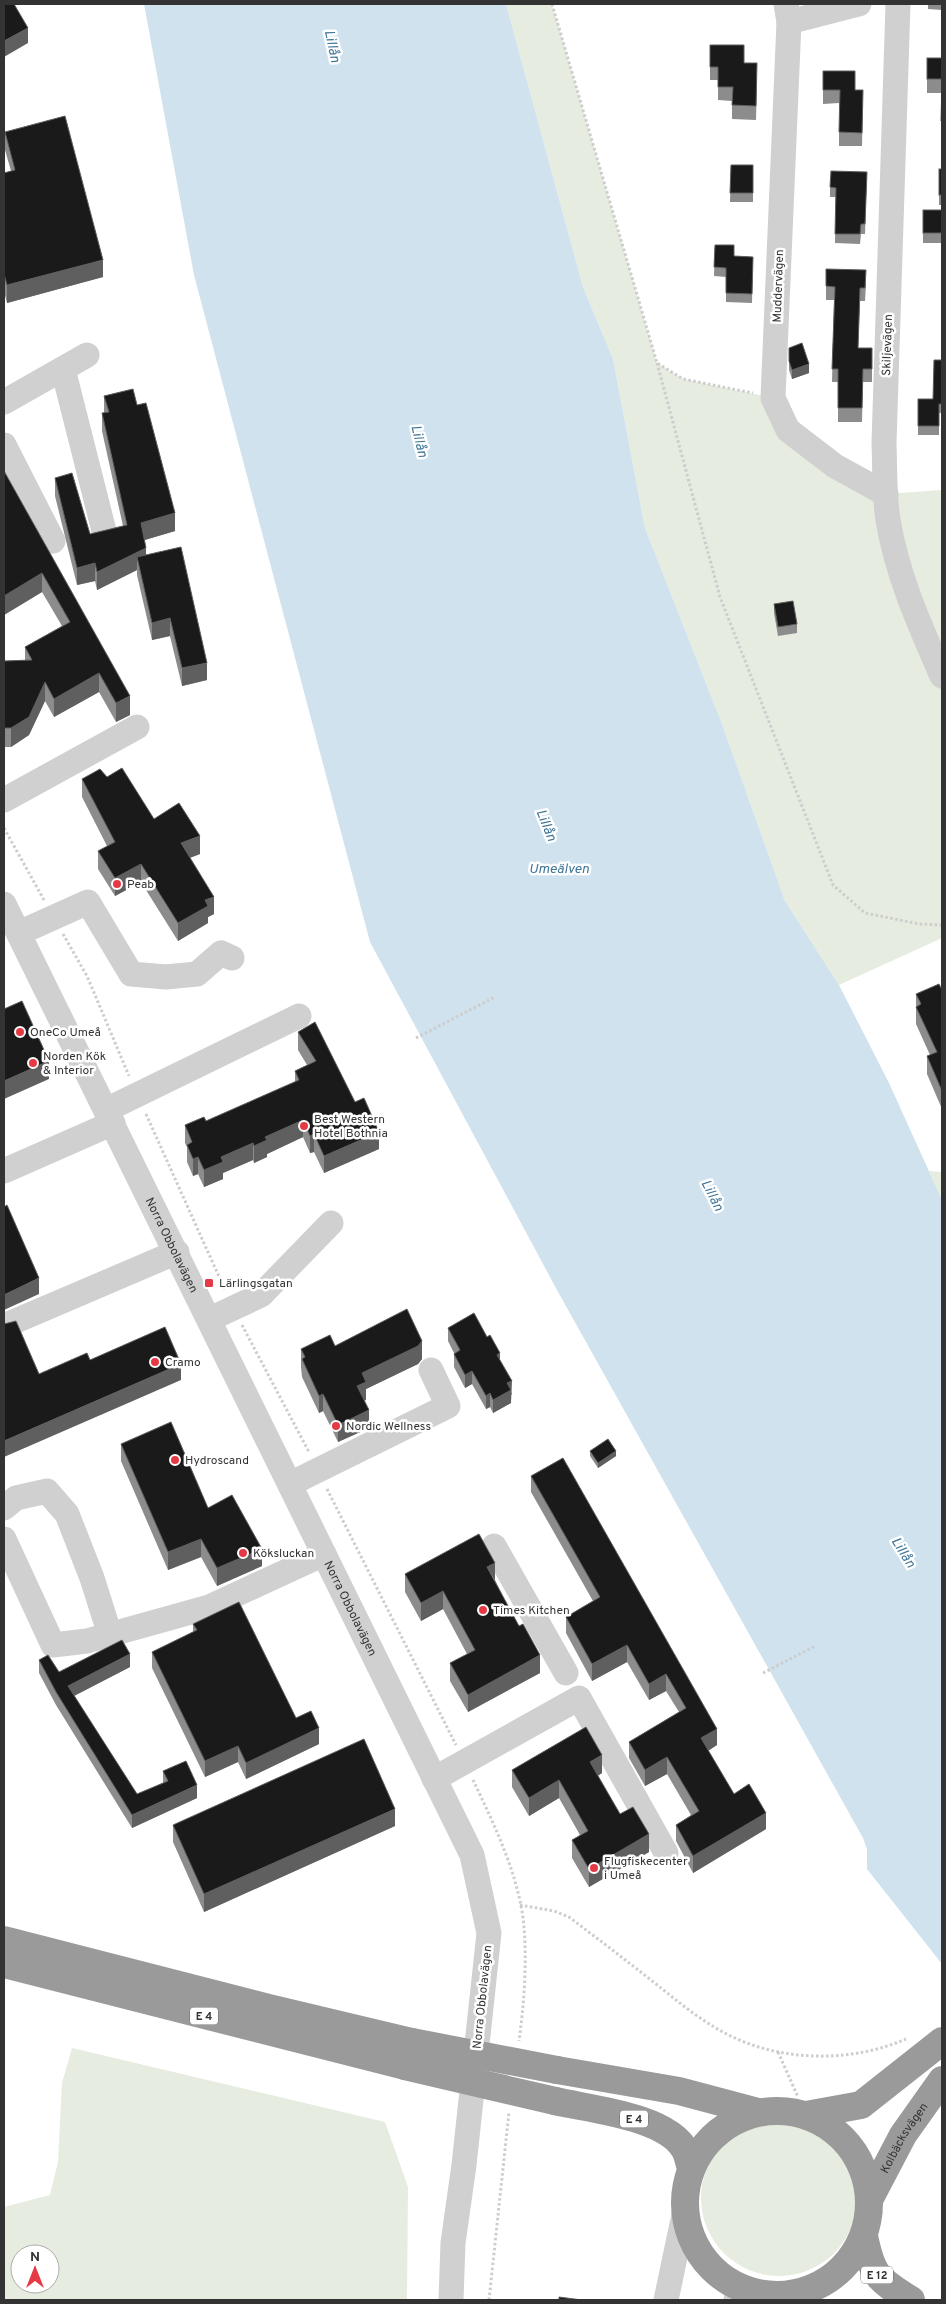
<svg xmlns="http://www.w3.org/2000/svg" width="946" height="2304" viewBox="0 0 946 2304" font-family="Overpass,sans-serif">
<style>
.green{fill:#e6ecdf;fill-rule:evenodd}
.water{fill:#cfe2ee}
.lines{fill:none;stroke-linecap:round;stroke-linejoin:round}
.path{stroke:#cdcdcd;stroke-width:3;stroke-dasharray:2.5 2.5;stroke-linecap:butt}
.minor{stroke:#d0d0d0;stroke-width:25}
.highway{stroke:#9a9a9a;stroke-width:28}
.highway-bridge{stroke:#9a9a9a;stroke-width:28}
.wall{fill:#8c8c8c}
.shaded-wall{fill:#5f5f5f}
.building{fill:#1a1a1a;stroke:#5f5f5f}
.poi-dot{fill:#e63946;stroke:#fff;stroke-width:2}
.labels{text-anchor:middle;stroke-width:5;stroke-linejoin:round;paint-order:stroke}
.shield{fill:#fff;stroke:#707070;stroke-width:1}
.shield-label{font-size:11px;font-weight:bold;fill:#333}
.street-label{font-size:12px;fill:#333;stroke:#fff}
.poi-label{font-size:12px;fill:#333;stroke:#fff;text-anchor:start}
.water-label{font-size:14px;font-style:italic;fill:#3f7597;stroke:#fff}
</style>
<rect width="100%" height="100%" fill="#fff"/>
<g class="green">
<polygon points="506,4 552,4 657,363 683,379 773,398 788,430 886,494 942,490 942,938 839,985 785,901 722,724 645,528 613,359 583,287"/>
<polygon points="929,1171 942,1172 942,1200"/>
<path d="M72 2048 385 2122 408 2187 407 2300H4V2207L50 2195 58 2162 62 2083ZM20 2254H50V2284H20Z"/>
<circle cx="779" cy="2198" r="78"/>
</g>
<polygon class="water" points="144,4 506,4 583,287 613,359 645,528 722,724 785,901 839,985 889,1083 942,1200 942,1964 867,1869 867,1849 863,1838 557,1290 370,942 194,275"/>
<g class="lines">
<g class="path">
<polyline points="552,4 657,363 683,379 753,393"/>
<polyline points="657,363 720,597 833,885 865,913 919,924 942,925"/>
<polyline points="4,828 44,900"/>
<polyline points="63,934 87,976 129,1076"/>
<polyline points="416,1038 495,997"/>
<polyline points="146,1114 225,1290"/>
<polyline points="242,1325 309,1452"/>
<polyline points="327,1489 456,1745"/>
<polyline points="763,1673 815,1646"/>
<path d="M473 1780C494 1824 520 1878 524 1927 527 1965 524 2004 519 2041"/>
<path d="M520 1905 554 1911 569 1917C598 1939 627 1961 656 1984 681 2004 706 2025 735 2038 787 2062 853 2062 906 2039"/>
<polyline points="778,2052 798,2097"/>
<polyline points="489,2300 509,2112"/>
</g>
<g class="minor">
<polyline points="786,4 789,22 773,398 788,430 835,466 886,494"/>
<path d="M898 4 884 443C885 469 884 495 888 520 897 575 920 626 942 676"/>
<polyline points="789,22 859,4"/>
<polyline points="63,369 104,531"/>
<polyline points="4,402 87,355"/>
<polyline points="4,445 53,541"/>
<polyline points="4,800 137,727"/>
<path id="s1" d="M4 904 472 1855 489 1933 464 2165 453 2243 451 2300"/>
<polyline points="19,933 88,902 131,974 166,977 197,974 221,953 232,958"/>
<polyline points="106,1110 299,1016"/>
<polyline points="4,1171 113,1123"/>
<polyline points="210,1319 261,1295 331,1223"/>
<polyline points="4,1326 177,1252"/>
<polyline points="290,1484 448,1406 431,1370"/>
<polyline points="4,1508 16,1498 47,1491 67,1514 92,1578 110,1635"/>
<polyline points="4,1539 53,1645 87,1641 209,1607 324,1554"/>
<polyline points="494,1546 566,1673"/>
<polyline points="434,1779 579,1698 666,1853"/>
<polyline points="666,2300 685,2210"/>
<polyline points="736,2300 756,2293"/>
</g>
<g class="highway">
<polyline points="4,1940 269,2008 412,2042"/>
<polyline points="4,1964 405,2066"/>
<polyline points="557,2070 679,2091 758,2112"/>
<path d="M555 2101C589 2109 667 2116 685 2150 688 2155 689 2163 691 2168"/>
<circle cx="777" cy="2203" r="92"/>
<polyline points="806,2115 861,2105 942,2041"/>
<path id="s2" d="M870 2198 903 2135 942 2080"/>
<path d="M864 2236C872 2275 877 2279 911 2300"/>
</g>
<g class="highway-bridge">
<polyline points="412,2042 557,2070"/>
<polyline points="405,2066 555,2101"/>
</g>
</g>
<g class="wall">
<polygon points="928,4 942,4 942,10 928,9"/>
<polygon points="710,45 744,63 757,77 756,120 732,119 732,101 718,100 718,80 710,80"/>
<polygon points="927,58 942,58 942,134 941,134 942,93 927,93"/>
<polygon points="823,71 855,90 863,104 862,146 839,146 839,103 823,104"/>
<polygon points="5,132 103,277 7,303 4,292 4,173 11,171 5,150"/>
<polygon points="731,165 753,165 753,202 730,202"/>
<rect x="939" y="169" width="3" height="36"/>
<polygon points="867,172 865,234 861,234 860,244 835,243 836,197 830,197 830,187"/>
<rect x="923" y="210" width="19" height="33"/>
<polygon points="715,245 734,256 753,257 752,303 726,302 726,277 714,276"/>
<polygon points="826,269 866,284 865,301 860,301 858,348 872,362 872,382 863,382 862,422 838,422 838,382 832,382 834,300 826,300"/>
<polygon points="789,348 809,373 792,379 789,370"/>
<polygon points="942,360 942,413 939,413 939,435 918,435 918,399 933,399"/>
<polygon points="104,396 137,405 175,531 145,540 146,555 207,680 182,686 170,636 152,640 137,575 137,570 97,590 95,581 77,585 55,496 55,478 90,534 123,526 102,431 102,413 104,413"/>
<polygon points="4,471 130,715 116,722 99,692 54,717 45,701 29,735 11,747 4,747 4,661 25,660 25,647 62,626 42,592 4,615"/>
<polygon points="774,604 797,624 797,633 778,636 774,613"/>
<polygon points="107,777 154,819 200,854 190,858 214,914 208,917 208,923 178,941 141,882 115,896 98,869 98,851 107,846 82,797 82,779"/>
<polygon points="942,990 942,1109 927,1074 927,1056 930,1055 916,1024 916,994"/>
<polygon points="298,1032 379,1149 324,1173 314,1152 310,1153 303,1137 267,1154 267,1157 254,1163 253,1160 223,1173 223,1179 204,1187 198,1174 193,1176 187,1162 187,1147 185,1143 185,1125 206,1121 295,1082 295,1071 307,1065 298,1050"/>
<polygon points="448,1328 500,1360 512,1394 511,1395 511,1403 493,1413 490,1407 486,1409 472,1384 465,1388 454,1367 454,1353 448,1341"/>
<polygon points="335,1346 422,1359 418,1364 366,1389 366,1400 364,1400 369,1428 338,1442 323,1411 319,1413 302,1377 301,1367 301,1349"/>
<polygon points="121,1444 208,1508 262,1566 217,1586 201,1557 168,1570 121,1461"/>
<polygon points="590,1451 616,1456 598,1468 590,1456"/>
<polygon points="531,1476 717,1745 708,1751 734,1794 766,1829 693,1873 676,1841 676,1825 691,1815 667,1774 645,1786 629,1758 629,1742 679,1712 666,1691 649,1700 627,1662 592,1681 566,1633 566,1617 593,1601 531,1492"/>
<polygon points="405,1574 495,1580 540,1673 468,1712 450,1681 450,1663 467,1654 443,1609 421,1621 405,1592"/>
<polygon points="193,1624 296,1718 319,1744 246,1779 238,1762 205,1777 152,1668 152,1652 193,1632"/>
<polygon points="39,1660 59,1672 130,1667 74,1696 137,1794 163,1783 163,1771 197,1798 132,1828 56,1705 39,1673"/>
<polygon points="512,1770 602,1773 598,1776 620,1814 649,1852 589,1887 572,1858 572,1840 580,1835 559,1798 529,1816 512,1787"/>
<polygon points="173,1825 395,1826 204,1912 173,1842"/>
</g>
<g class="shaded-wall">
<polygon points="28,28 28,43 4,57 4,41"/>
<polygon points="103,260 103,277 7,303 7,285"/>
<polygon points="809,364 809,373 792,379 792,370"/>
<polygon points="175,513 175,531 141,541 141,523"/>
<polygon points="146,548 146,566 137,557 137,570 97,590 97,572"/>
<polygon points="95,563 95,581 77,585 77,568"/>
<polygon points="42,573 42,592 4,615 4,596"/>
<polygon points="170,618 170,636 152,640 152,623"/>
<polygon points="207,663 207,680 182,686 182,668"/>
<polygon points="99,673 99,692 54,717 54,699"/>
<polygon points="45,682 45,701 29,735 11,747 11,728"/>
<polygon points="130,696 130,715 116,722 116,703"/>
<polygon points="200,836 200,854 181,861 181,843"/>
<polygon points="141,864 141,882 115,896 115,878"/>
<polygon points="214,897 214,914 208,917 208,923 178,941 178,923 205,900"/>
<polygon points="49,1061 49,1079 4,1099 4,1081"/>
<polygon points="303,1120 303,1137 267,1154 267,1157 254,1163 254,1146 265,1137"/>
<polygon points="379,1132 379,1149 324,1173 324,1156"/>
<polygon points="314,1134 314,1152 310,1153 310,1136"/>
<polygon points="253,1143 253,1160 223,1173 223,1179 204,1187 204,1170 221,1157"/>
<polygon points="198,1157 198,1174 193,1176 193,1159"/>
<polygon points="39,1278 39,1294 4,1310 4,1295"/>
<polygon points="422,1341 422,1359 418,1364 366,1389 366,1400 357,1404 357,1386 362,1373"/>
<polygon points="500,1353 500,1366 497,1355"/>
<polygon points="181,1364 181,1380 4,1457 4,1441"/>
<polygon points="472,1371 472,1384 465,1388 465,1375"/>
<polygon points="512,1381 511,1403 493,1413 493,1400 507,1383"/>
<polygon points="490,1393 490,1407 486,1409 486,1396"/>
<polygon points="323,1394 323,1411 319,1413 319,1396"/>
<polygon points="369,1410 369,1428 338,1442 338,1425"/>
<polygon points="616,1451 616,1456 598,1468 598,1463"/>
<polygon points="201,1539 201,1557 168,1570 168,1552"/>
<polygon points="262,1549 262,1566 217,1586 217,1568"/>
<polygon points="495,1563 495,1581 487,1567"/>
<polygon points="443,1591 443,1609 421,1621 421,1603"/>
<polygon points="627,1645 627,1662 592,1681 592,1664"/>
<polygon points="130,1654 130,1667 68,1699 68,1686"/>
<polygon points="540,1655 540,1673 468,1712 468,1695"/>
<polygon points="666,1674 666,1691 649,1700 649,1684"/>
<polygon points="319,1728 319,1744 246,1779 246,1763"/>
<polygon points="717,1729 717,1745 701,1755 701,1738"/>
<polygon points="238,1746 238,1762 205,1777 205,1761"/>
<polygon points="602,1755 602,1773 590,1780 590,1762"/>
<polygon points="667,1757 667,1774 645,1786 645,1770"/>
<polygon points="559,1780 559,1798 529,1816 529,1798"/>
<polygon points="197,1785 197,1798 132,1828 132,1815"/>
<polygon points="395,1809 395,1826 204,1912 204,1894"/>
<polygon points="766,1813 766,1829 693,1873 693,1856"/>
<polygon points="649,1834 649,1852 589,1887 589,1869"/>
</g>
<g class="building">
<polygon points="4,4 14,4 28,28 4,41"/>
<polygon points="710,45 744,45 744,63 757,63 756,106 732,105 733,87 718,87 718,67 710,67"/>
<rect x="927" y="58" width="15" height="21"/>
<polygon points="823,71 855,71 855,90 863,90 862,133 839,132 840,90 823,90"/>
<polygon points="942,82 942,121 941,121"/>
<polygon points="65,116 103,260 7,285 4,274 4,173 15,170 5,132"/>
<polygon points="731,165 753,165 753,193 730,193"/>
<rect x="939" y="169" width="3" height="26"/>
<polygon points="831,171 867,172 865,224 861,224 860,234 835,234 836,188 830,187"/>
<rect x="923" y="210" width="19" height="23"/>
<polygon points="715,245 734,245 734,256 753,257 752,294 726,293 726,268 714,267"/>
<polygon points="826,269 866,270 865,288 860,288 858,348 872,348 872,369 863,369 862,408 838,408 838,369 832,369 835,287 826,286"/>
<polygon points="802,343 809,364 792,370 789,361 789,348"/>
<polygon points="934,360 942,360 942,404 939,404 939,426 918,426 918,399 933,399"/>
<polygon points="133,389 137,405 146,403 175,513 141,523 146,548 97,572 95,563 77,568 55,478 72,473 90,534 127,525 102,413 109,412 104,396"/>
<polygon points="4,471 130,696 116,703 99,673 54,699 45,682 29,717 11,728 4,728 4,661 32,660 25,647 70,622 42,573 4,596"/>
<polygon points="181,547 207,663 182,668 170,618 152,623 137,557"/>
<polygon points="793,601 797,624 778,627 774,604"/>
<polygon points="122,768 154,819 179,803 200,836 181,843 214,897 205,900 208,906 178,923 141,864 115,878 98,851 115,842 82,779 100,769 107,777"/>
<polygon points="939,984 942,990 942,1091 927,1056 937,1052 916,1007 921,1004 916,994"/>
<polygon points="22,1001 49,1061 4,1081 4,1009"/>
<polygon points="315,1022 355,1102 364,1098 379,1132 324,1156 314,1134 310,1136 303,1120 265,1137 267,1140 254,1146 253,1143 221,1157 223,1162 204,1170 198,1157 193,1159 187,1145 192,1142 185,1125 204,1117 206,1121 299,1080 295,1071 316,1061 298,1032"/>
<polygon points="7,1205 39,1278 4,1295 4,1207"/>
<polygon points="407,1309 422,1341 418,1346 362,1373 366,1382 357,1386 369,1410 338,1425 323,1394 319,1396 302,1359 305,1357 301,1349 330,1335 335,1346"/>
<polygon points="474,1313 487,1337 490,1335 500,1353 497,1355 512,1381 507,1383 511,1390 493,1400 490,1393 486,1396 472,1371 465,1375 454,1354 460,1350 448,1328"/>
<polygon points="16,1321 39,1374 87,1353 90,1360 165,1327 181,1364 4,1441 4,1324"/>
<polygon points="171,1422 208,1508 232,1495 262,1549 217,1568 201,1539 168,1552 121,1444"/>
<polygon points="608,1439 616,1451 598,1463 590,1451"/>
<polygon points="563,1458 717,1729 701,1738 734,1794 749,1784 766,1813 693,1856 676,1825 699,1811 667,1757 645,1770 629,1742 686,1708 666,1674 649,1684 627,1645 592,1664 566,1617 600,1597 531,1476"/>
<polygon points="479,1534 495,1563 487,1567 519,1626 523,1624 540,1655 468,1695 450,1663 475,1650 443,1591 421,1603 405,1574"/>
<polygon points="239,1602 296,1718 311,1711 319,1728 246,1763 238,1746 205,1761 152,1652 197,1630 193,1624"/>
<polygon points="122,1640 130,1654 68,1686 137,1794 168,1781 163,1771 186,1761 197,1785 132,1815 56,1692 39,1660 48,1655 59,1672"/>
<polygon points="586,1727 602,1755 590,1762 620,1814 633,1807 649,1834 589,1869 572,1840 588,1831 559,1780 529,1798 512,1770"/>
<polygon points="364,1739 395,1809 204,1894 173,1825"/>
<polygon points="559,2297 582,2300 559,2300"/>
</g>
<g class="poi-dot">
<circle cx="117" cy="884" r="5"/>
<circle cx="20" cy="1032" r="5"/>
<circle cx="33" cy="1063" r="5"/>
<circle cx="304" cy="1126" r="5"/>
<rect x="204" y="1278" width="10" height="10" rx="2.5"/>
<circle cx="155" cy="1362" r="5"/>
<circle cx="336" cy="1426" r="5"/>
<circle cx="175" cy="1460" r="5"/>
<circle cx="243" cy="1553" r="5"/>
<circle cx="483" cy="1610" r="5"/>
<circle cx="594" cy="1868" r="5"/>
</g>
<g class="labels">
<g class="shield">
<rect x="190" y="2007.5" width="28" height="17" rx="4"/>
<rect x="620" y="2110.5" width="28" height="17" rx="4"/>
<rect x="861" y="2266.5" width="32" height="17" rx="4"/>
</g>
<g class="shield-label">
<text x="204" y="2020">E 4</text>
<text x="634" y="2123">E 4</text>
<text x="877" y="2279">E 12</text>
</g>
<g class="street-label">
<text transform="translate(778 286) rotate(-88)" y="4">Muddervägen</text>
<text transform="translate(887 345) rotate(-88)" y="4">Skiljevägen</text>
<text dy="4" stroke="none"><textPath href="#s1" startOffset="380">Norra Obbolavägen</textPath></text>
<text dy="4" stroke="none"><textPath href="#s1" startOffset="785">Norra Obbolavägen</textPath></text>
<text transform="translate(482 1997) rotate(-84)" y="4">Norra Obbolavägen</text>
<text dy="4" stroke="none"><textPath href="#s2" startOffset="69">Kolbäcksvägen</textPath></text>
</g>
<g class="poi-label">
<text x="127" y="888">Peab</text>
<text x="30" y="1036">OneCo Umeå</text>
<text x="43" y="1060">Norden Kök<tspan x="43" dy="14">&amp; Interior</tspan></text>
<text x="314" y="1123">Best Western<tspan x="314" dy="14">Hotel Bothnia</tspan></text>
<text x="219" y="1287">Lärlingsgatan</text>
<text x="165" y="1366">Cramo</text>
<text x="346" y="1430">Nordic Wellness</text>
<text x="185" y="1464">Hydroscand</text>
<text x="253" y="1557">Köksluckan</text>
<text x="493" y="1614">Times Kitchen</text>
<text x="604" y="1865">Flugfiskecenter<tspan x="604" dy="14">i Umeå</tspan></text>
</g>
<g class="water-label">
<text transform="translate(333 46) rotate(78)" y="5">Lillån</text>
<text transform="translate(420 441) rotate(76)" y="5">Lillån</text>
<text transform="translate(547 825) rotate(68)" y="5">Lillån</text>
<text x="559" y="873">Umeälven</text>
<text transform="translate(713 1195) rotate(63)" y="5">Lillån</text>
<text transform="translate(904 1552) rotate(58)" y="5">Lillån</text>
</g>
</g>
<rect width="946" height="2304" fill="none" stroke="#333333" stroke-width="10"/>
<g transform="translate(35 2269)"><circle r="24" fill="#ffffff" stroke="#adadad"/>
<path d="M0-4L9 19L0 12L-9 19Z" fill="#e63946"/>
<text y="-8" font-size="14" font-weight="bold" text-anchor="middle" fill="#333333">N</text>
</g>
</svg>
